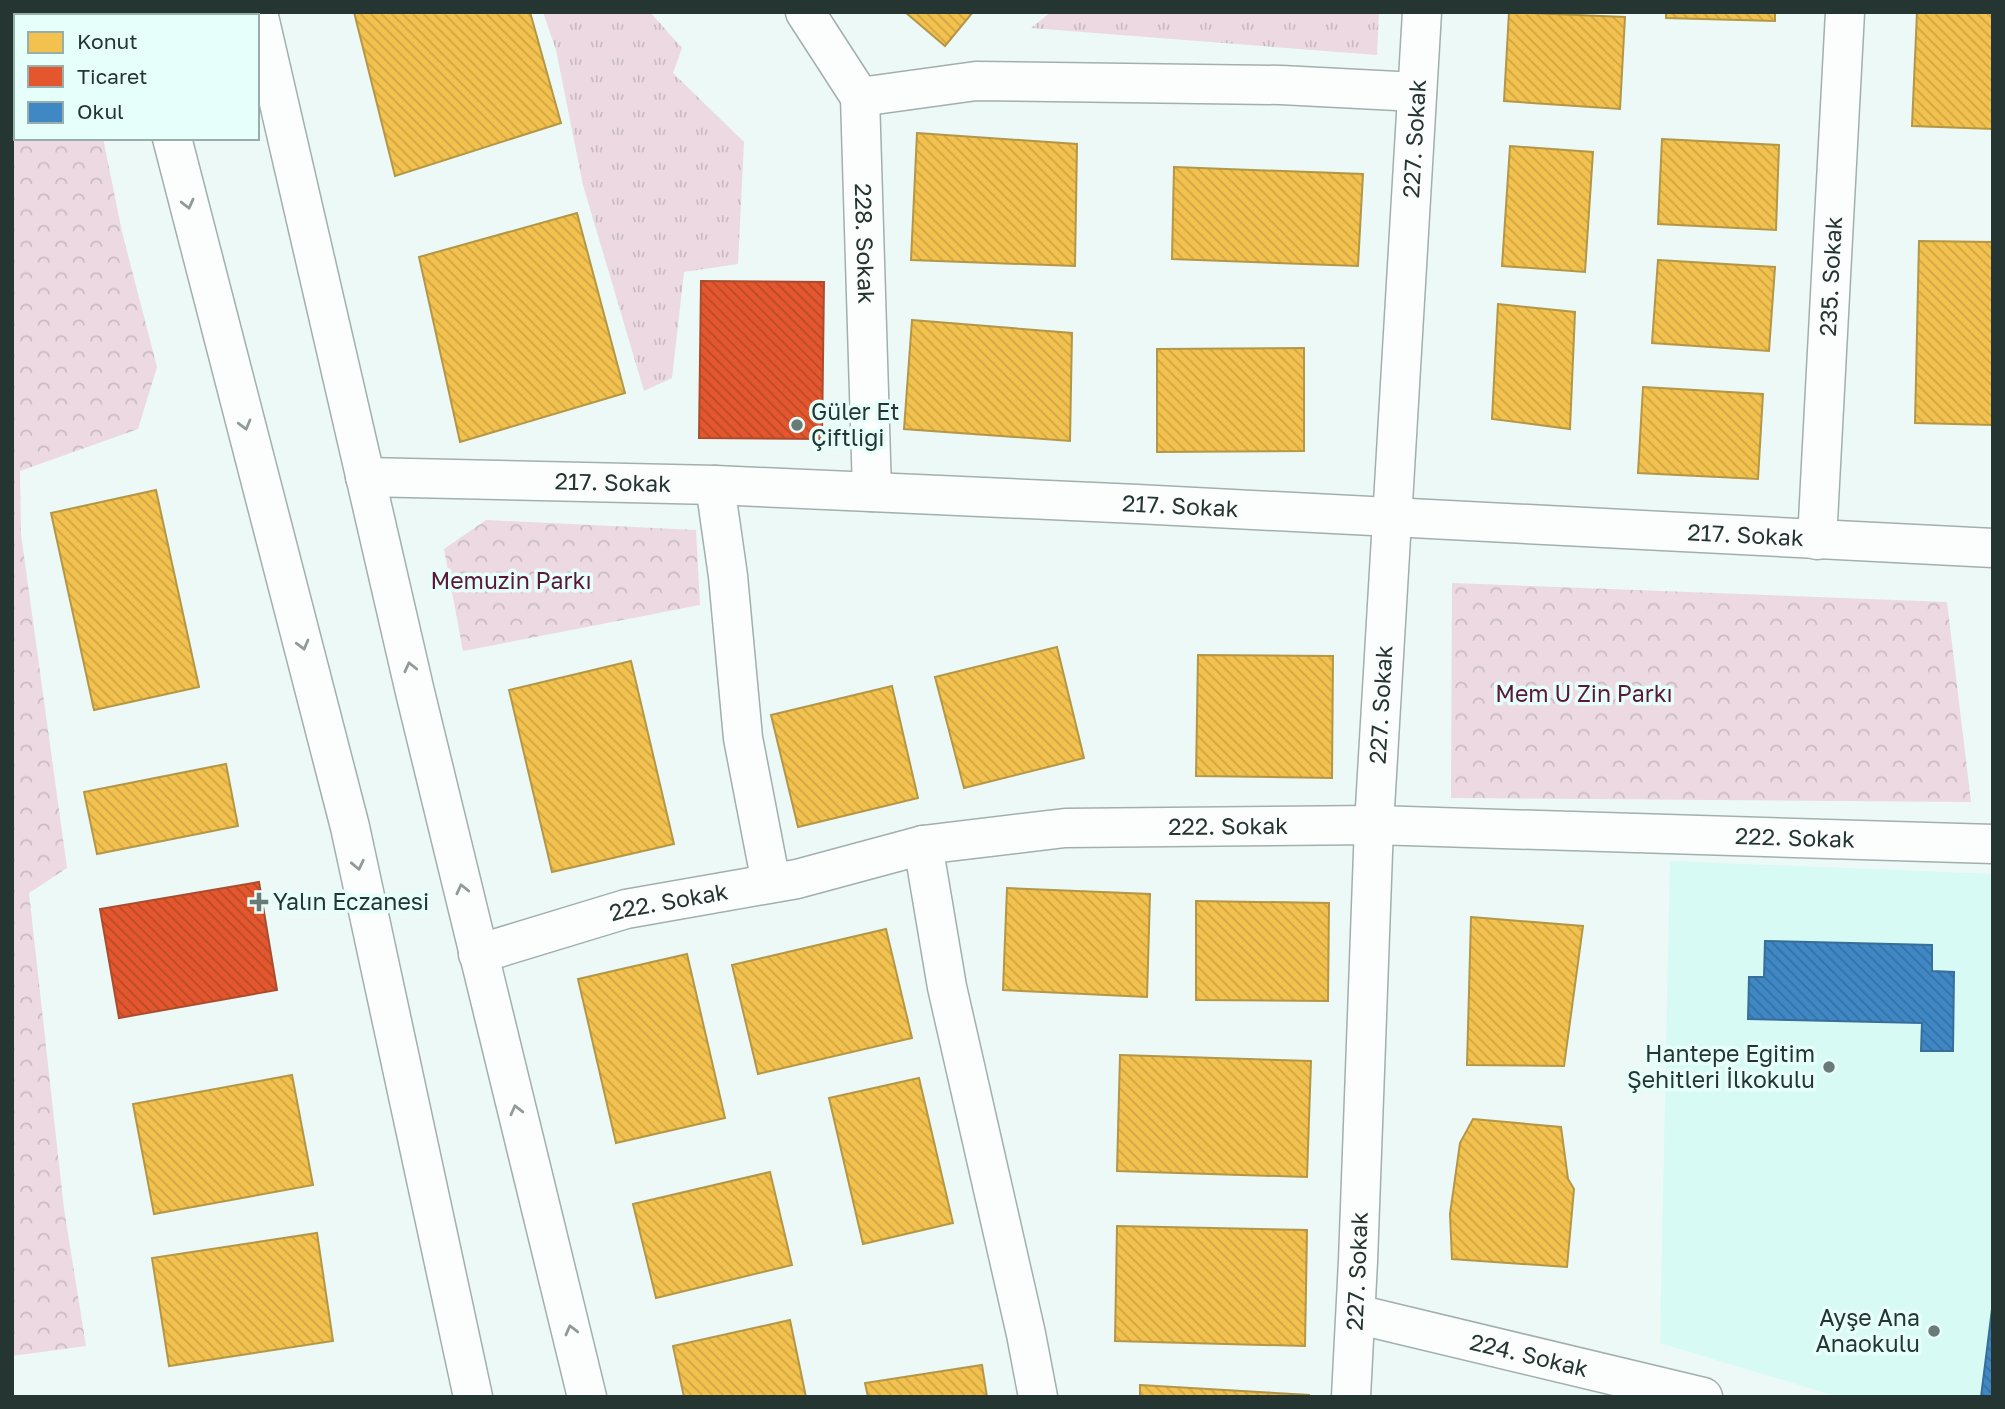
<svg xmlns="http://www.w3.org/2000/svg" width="2005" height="1409" viewBox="0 0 2005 1409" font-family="'Golos Text',sans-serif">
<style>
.built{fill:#d7faf4}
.grass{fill:url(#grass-tufts)}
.park{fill:url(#park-crowns)}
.homes{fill:url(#homes-back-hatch);stroke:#b49746;stroke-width:2}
.shops{fill:url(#shops-back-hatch);stroke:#aa4d2f;stroke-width:2}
.schools{fill:url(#schools-back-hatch);stroke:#376f99;stroke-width:2}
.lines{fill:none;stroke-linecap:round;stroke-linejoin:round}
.minor-casing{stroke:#a2afad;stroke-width:41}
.highway-casing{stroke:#a2afad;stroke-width:41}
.minor{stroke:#fcfefe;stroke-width:38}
.highway{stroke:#fcfefe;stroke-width:38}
.oneway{stroke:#909a98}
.poi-dot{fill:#6a7a77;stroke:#e6fffb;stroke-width:2.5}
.labels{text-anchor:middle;stroke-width:7;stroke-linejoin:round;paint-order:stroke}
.street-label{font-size:23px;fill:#243532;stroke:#e6fffb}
.poi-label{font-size:23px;fill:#243532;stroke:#e6fffb;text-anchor:start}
.park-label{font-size:23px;fill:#5a1737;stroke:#e6fffb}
</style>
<defs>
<pattern id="grass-tufts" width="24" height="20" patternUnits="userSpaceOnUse" patternTransform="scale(1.75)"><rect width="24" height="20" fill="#ecd9e1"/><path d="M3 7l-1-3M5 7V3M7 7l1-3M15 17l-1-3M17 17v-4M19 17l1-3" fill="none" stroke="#cabbc2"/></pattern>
<pattern id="park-crowns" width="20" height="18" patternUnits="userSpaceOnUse" patternTransform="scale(1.75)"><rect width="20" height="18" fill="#ecd9e1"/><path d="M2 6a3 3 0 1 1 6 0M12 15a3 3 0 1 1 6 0" fill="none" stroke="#cabbc2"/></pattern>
<pattern id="homes-back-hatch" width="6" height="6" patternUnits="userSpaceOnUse" patternTransform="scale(1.75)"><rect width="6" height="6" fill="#f2c14e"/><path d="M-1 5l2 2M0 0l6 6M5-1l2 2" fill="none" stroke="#cfa645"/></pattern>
<pattern id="shops-back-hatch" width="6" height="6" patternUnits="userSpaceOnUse" patternTransform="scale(1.75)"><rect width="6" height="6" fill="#e4572e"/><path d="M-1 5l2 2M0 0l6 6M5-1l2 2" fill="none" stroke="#b94928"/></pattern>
<pattern id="schools-back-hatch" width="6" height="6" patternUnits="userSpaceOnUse" patternTransform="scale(1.75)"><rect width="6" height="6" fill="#3f88c5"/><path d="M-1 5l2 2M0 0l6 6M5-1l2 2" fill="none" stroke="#3570a1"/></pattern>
</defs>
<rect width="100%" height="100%" fill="#ecf9f7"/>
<polygon class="built" points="1670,861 1993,874 1993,1397 1839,1397 1660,1343"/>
<g class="grass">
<polygon points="543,12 650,12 682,48 673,73 744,142 738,264 684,272 672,378 644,391 583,185 556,50"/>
<polygon points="1051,12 1379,12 1377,55 1031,28"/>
</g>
<g class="park">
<polygon points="12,12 57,12 61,16 16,16 16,138 103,138 122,232 157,367 138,429 20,471 21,534 67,868 29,893 64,1209 86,1346 12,1356"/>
<polygon points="486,520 696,530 700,605 463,651 444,549"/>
<polygon points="1452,583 1947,602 1971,802 1451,798"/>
</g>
<g class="homes">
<polygon points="354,12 530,12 561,123 395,176"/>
<polygon points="905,12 973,12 945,46"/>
<polygon points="1509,12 1625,17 1620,109 1504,101"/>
<polygon points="1666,12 1775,12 1775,21 1666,18"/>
<polygon points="1917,12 1993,12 1993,129 1912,126"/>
<polygon points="917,133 1077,144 1075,266 911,260"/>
<polygon points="1662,139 1779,145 1776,230 1658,224"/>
<polygon points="1510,146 1593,152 1585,272 1502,266"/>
<polygon points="1174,167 1363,174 1358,266 1172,259"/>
<polygon points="577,213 625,393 460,442 419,257"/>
<polygon points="1919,241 1993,242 1993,425 1915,423"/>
<polygon points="1658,260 1775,267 1769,351 1652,343"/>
<polygon points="1498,304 1575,312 1570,429 1492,419"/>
<polygon points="912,320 1072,333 1070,441 904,429"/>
<polygon points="1304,348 1304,451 1157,452 1157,349"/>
<polygon points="1643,387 1763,394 1758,479 1638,473"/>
<polygon points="156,490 199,687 94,710 51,513"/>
<polygon points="1057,647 1084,758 964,788 935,677"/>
<polygon points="1198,655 1333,656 1332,778 1196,776"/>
<polygon points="631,661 674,844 552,872 509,690"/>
<polygon points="892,686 918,798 798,827 771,715"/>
<polygon points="226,764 238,826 97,854 84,792"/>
<polygon points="1007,888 1150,894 1147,997 1003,990"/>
<polygon points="1196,901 1329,903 1328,1001 1196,1000"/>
<polygon points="1471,917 1583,926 1564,1066 1467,1065"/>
<polygon points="886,929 912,1038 758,1074 732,965"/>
<polygon points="687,954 725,1118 616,1143 578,979"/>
<polygon points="1120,1055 1311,1061 1307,1177 1117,1171"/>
<polygon points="292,1075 313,1185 154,1214 133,1104"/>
<polygon points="919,1078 953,1223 863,1244 829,1098"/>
<polygon points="1473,1119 1561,1127 1568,1179 1574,1189 1567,1267 1452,1259 1450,1214 1460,1143"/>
<polygon points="770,1172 792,1265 656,1298 633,1204"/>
<polygon points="1117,1226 1307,1230 1305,1346 1115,1341"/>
<polygon points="317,1233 333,1341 169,1366 152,1258"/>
<polygon points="790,1320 806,1397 684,1397 673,1346"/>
<polygon points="982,1365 987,1397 868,1397 865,1383"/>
<polygon points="1140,1385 1309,1395 1309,1397 1140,1397"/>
</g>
<g class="shops">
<polygon points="701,281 824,282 822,439 699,438"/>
<polygon points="259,882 277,990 119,1018 100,909"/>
</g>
<g class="schools">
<polygon points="1765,941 1932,945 1932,971 1954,972 1953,1051 1921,1051 1922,1023 1748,1019 1749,977 1764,977"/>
<polygon points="1993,1301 1993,1397 1981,1397"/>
</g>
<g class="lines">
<defs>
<g id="minor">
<path id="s1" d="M805 12 860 97 872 492"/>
<polyline points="860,97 976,81 1281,85 1417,92"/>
<path id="s2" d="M365 477 715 485 1137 504 1993 548"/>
<polyline points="715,485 728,576 743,738 771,883"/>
<path id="s3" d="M1817 540 1845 12"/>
<polyline points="923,845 947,987 1026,1334 1038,1397"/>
<path id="s4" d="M478 954 626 909 797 879 923 845 1065 828 1374 825 1993 844"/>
<path id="s5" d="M1356 1314 1703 1397"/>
<path id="s6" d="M1351 1397 1358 1261 1374 825 1422 12"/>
</g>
<g id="highway">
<polyline points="141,12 142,16"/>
<polyline points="258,12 415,692 587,1397"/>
<polyline points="172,138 350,827 473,1397"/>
</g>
</defs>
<use href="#minor" class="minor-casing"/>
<use href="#highway" class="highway-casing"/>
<use href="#minor" class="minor"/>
<use href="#highway" class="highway"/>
</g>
<defs><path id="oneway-chevron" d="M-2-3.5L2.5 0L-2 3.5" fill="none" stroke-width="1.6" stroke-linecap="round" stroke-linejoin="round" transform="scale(1.75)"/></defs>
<g class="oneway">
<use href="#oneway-chevron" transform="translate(188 204) rotate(76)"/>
<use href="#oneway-chevron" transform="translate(245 425) rotate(75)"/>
<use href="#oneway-chevron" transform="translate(303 645) rotate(75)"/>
<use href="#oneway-chevron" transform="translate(410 667) rotate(-103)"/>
<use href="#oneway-chevron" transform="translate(358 865) rotate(78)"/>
<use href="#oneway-chevron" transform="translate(462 889) rotate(-103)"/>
<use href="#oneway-chevron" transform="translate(516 1110) rotate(-104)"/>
<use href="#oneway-chevron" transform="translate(571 1330) rotate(-104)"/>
</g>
<g class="poi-dot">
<circle cx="797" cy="425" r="7"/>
<path d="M255.5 891.5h7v7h7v7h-7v7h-7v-7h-7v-7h7z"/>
<circle cx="1829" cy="1067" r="7"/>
<circle cx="1934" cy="1331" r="7"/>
</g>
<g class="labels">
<g class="street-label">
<text dy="8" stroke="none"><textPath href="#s6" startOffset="1260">227. Sokak</textPath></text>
<text dy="8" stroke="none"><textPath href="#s1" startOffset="248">228. Sokak</textPath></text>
<text dy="8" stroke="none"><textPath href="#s3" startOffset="264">235. Sokak</textPath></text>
<text dy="8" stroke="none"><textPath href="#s2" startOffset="248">217. Sokak</textPath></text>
<text dy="8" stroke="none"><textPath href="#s2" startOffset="816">217. Sokak</textPath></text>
<text dy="8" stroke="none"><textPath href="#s2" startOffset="1382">217. Sokak</textPath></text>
<text dy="8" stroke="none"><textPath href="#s6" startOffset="693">227. Sokak</textPath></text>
<text dy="8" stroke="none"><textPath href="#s4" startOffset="765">222. Sokak</textPath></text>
<text dy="8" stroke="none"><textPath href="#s4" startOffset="1332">222. Sokak</textPath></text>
<text dy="8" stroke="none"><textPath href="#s4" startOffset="198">222. Sokak</textPath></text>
<text dy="8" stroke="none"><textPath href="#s6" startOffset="126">227. Sokak</textPath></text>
<text dy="8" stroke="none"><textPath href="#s5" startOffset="178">224. Sokak</textPath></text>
</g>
<g class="poi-label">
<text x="811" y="420">Güler Et<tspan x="811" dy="26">Çiftliği</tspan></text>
<text x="273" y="910">Yalın Eczanesi</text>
<text x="1815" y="1062" text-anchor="end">Hantepe Eğitim<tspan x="1815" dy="26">Şehitleri İlkokulu</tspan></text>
<text x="1920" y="1326" text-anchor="end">Ayşe Ana<tspan x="1920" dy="26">Anaokulu</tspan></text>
</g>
<g class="park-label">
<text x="511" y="589">Memuzin Parkı</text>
<text x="1584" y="702">Mem U Zin Parkı</text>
</g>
</g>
<rect width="2005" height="1409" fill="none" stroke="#243532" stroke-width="28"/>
<rect x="14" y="14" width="245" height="126" fill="#e6fffb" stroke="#98aeab" stroke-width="2"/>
<rect x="28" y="32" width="35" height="21" fill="#f2c14e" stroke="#98aeab" stroke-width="2"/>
<text x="77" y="49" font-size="21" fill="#243532">Konut</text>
<rect x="28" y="66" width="35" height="21" fill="#e4572e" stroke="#98aeab" stroke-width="2"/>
<text x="77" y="84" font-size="21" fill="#243532">Ticaret</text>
<rect x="28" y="102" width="35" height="21" fill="#3f88c5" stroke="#98aeab" stroke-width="2"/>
<text x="77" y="119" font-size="21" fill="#243532">Okul</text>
</svg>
